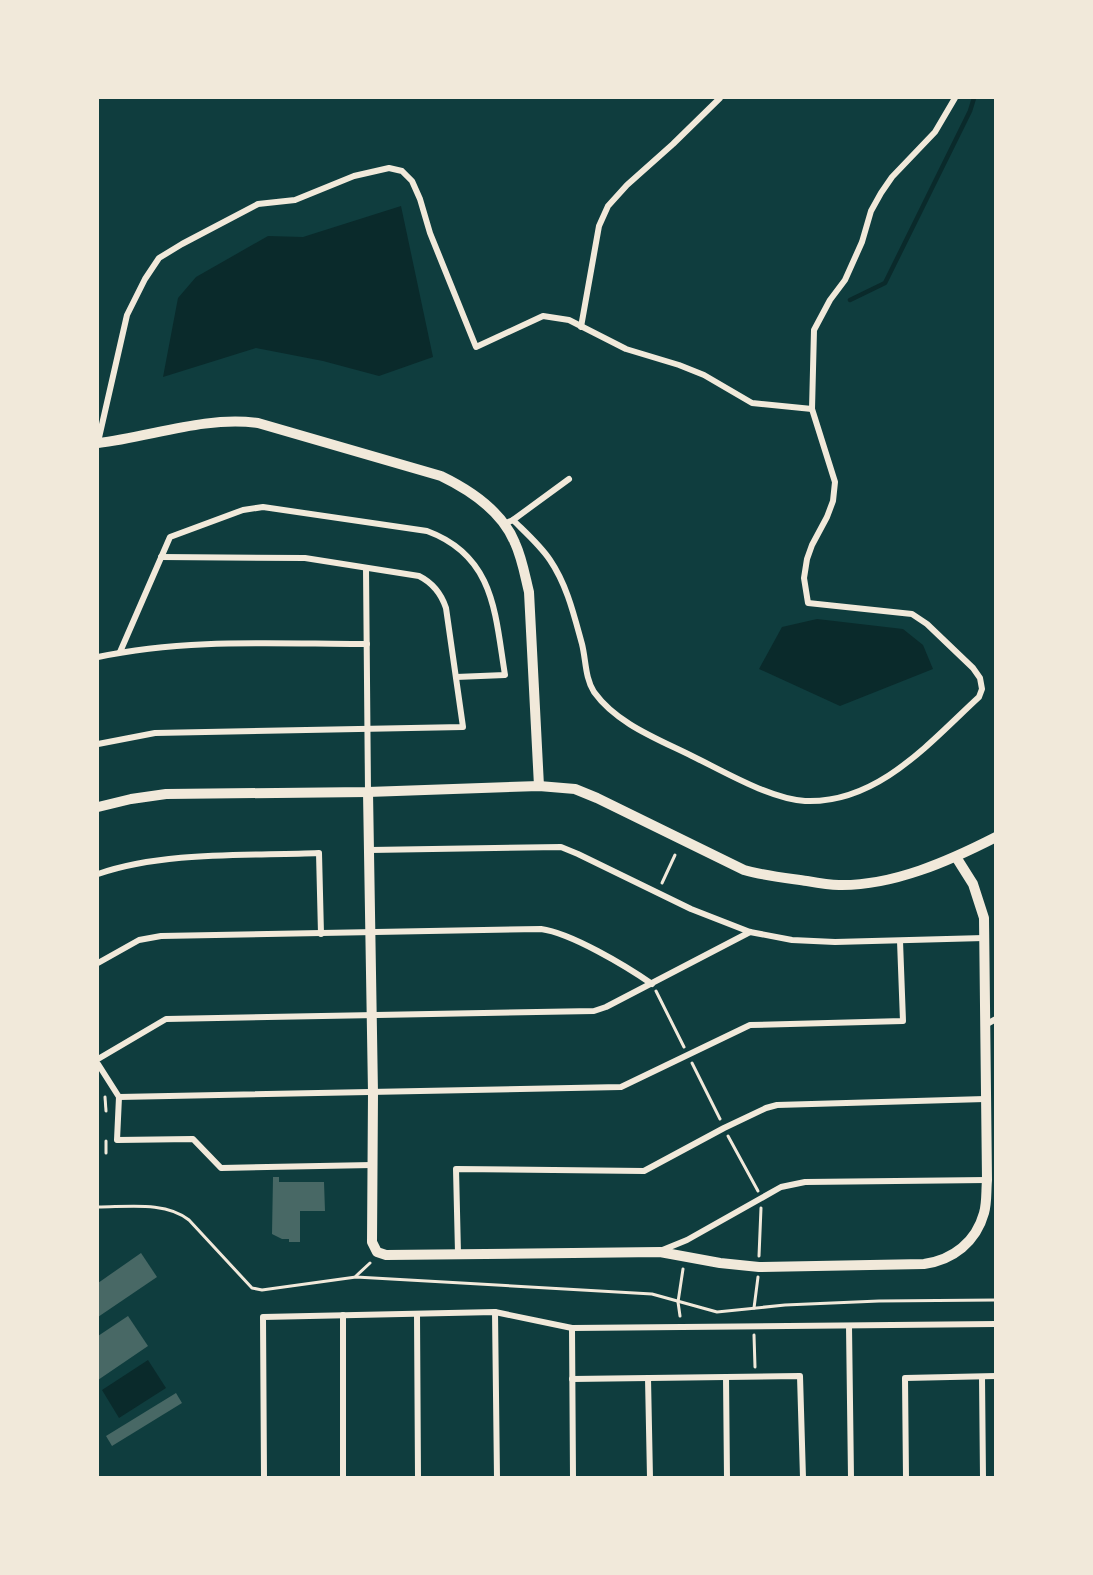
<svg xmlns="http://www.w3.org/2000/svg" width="1093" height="1575" viewBox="0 0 1093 1575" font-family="'Varela Round',sans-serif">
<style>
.water{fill:#0a2a2b}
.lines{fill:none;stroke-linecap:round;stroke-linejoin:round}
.stream{stroke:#0a2a2b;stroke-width:4.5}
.building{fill:#486865}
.path{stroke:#f1e9da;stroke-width:3}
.minor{stroke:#f1e9da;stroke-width:6}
.tertiary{stroke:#f1e9da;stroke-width:10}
</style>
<rect width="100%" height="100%" fill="#0f3d3e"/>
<g class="water">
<polygon points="401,206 433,357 379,376 323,361 256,348 163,377 178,298 196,277 268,236 303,237"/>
<polygon points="817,619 903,629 923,645 933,669 840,706 759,669 782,627"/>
<polygon points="148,1360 166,1388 119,1418 102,1390"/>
</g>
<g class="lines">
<polyline class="stream" points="850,300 885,283 970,111 974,98"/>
</g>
<g class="building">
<polygon points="273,1177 279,1177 279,1182 324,1182 325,1211 300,1211 300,1242 289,1242 289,1239 282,1239 272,1234"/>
<polygon points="141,1253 157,1277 98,1317 98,1283"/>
<polygon points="128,1316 148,1346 98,1380 98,1336"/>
<polygon points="176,1393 182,1403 112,1446 106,1436"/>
</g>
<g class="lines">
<g class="path">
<polyline points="662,883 675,855"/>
<polyline points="656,991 684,1047"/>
<polyline points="692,1063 720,1119"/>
<polyline points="105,1097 106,1111"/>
<polyline points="728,1136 758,1191"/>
<polyline points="106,1141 106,1153"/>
<path d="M98 1207C127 1207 166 1201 189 1220L252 1288 262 1290 356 1277 652 1294 717 1312 785 1305 879 1301 996 1300"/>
<polyline points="759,1256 761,1208"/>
<polyline points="356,1276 370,1263"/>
<polyline points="754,1308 758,1277"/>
<polyline points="680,1316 678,1302 683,1269"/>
<polyline points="754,1335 755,1367"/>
</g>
<g class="minor">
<polyline points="581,327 599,226 608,206 627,185 673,144 720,98"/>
<polyline points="98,442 127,315 145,279 159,258 182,244 258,204 295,200 354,176 389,168 402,171 412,181 420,199 430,233 476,347 543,316 569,320 626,349 679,365 704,375 752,403 812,409"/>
<path d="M513 520C525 532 540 545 550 560 567 585 574 615 582 644 586 660 585 678 594 692 617 724 658 739 692 756 723 771 770 799 805 801 878 804 930 742 979 697L982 689 980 678 973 668 927 624 912 614 808 603 804 578 807 559 812 545 827 517 833 501 835 482 812 409 814 330 830 300 845 280 862 242 871 211 881 193 892 177 935 132 955 98"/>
<polyline points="504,524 513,520 569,479"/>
<polyline points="366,568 368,792"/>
<path d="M120 652 170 537 243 510 263 507 427 531C495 556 495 614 505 675L456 677"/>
<path d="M98 657C186 638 278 644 367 644"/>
<path d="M98 744 155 733 463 727 446 608C441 593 433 583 419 576L305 558 161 557"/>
<polyline points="370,850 561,847 578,854 691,909 750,932 792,940 835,942 984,938"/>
<path d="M98 874C164 851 248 856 319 853L321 934"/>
<path d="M98 963 139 940 161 936 541 929C571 933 626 966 652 984"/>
<polyline points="985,1025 996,1019"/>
<polyline points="98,1059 166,1019 594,1011 606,1007 750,932"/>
<polyline points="98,1064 119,1097 621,1087 750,1025 903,1021 900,941"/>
<polyline points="119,1097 117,1140 193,1139 221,1168 372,1165"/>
<polyline points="660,1251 687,1240 781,1187 805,1182 987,1180"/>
<polyline points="458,1253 456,1169 644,1171 724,1128 766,1108 777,1105 985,1099"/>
<polyline points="495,1312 497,1478"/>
<polyline points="417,1314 418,1478"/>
<polyline points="849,1326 851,1478"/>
<polyline points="572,1328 573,1478"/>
<polyline points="726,1377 727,1478"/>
<polyline points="982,1377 983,1478"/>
<polyline points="648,1378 650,1478"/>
<polyline points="572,1379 800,1376 803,1478"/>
<polyline points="264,1478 263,1317 495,1312 572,1328 996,1324"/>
<polyline points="343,1478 343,1315"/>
<polyline points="906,1478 905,1378 996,1376"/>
</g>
<g class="tertiary">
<path d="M98 443C151 437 203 416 258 423L441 476C470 490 502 511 515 543 522 558 525 576 529 592L539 786"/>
<path d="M368 792 373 1093 372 1242 377 1252 386 1255 660 1252 720 1263 759 1267 924 1264C953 1260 976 1242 984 1213 987 1203 986 1191 987 1180L984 918 973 884 956 857"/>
<path d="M98 807 131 799 166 794 368 792 539 786 575 789 597 798 744 870C765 876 786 878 807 881 818 883 829 885 839 885 893 886 949 861 996 837"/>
</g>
</g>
<rect width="1093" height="1575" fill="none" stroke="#f1e9da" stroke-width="198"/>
</svg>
